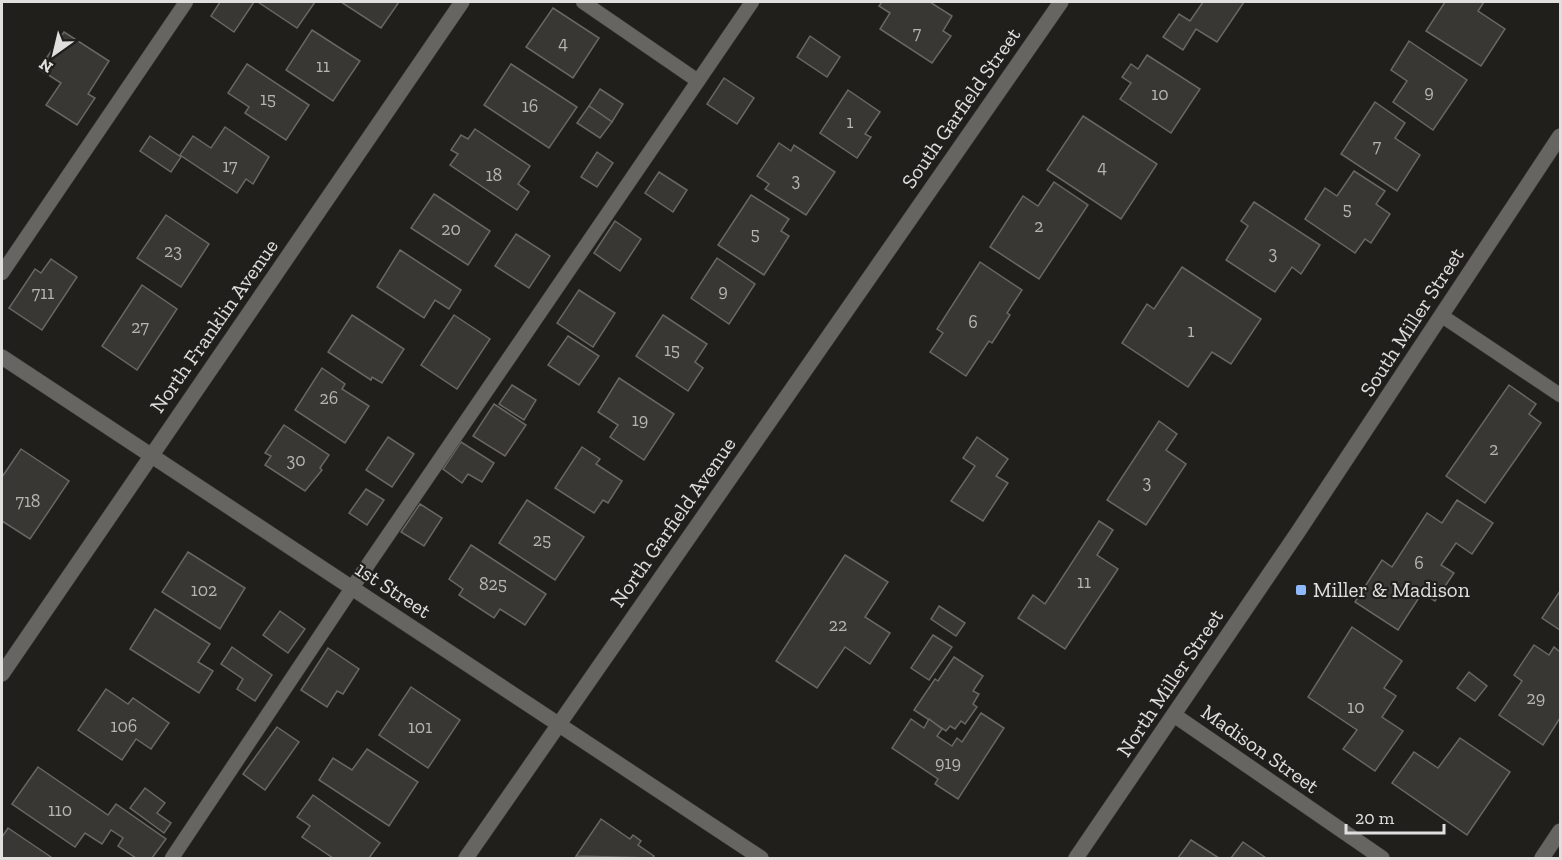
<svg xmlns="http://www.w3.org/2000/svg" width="1562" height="860" viewBox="0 0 1562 860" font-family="'Zilla Slab',serif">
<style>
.building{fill:#393733;stroke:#696764;stroke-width:1.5}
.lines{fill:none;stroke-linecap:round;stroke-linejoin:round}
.lane-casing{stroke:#3e3c3a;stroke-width:15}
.street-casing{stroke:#3e3c3a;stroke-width:16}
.secondary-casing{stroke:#3e3c3a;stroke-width:16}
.lane{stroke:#676562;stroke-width:14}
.street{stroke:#676562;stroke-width:15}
.secondary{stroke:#676562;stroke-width:15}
.poi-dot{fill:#90b8fd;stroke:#211f1c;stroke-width:2}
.labels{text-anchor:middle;stroke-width:4.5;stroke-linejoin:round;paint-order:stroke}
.number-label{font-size:18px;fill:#b6b5b2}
.street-label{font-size:21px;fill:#e0dfdd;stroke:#211f1c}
.poi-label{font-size:21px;fill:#e0dfdd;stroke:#211f1c;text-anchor:start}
</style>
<rect width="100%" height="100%" fill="#211f1c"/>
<g class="building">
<polygon points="220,2 254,2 234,32 211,16"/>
<polygon points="258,2 315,2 297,28"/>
<polygon points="341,2 399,2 381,28"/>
<polygon points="882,2 930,2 952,16 943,31 951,36 932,63 880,29 890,13 879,6"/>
<polygon points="1203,2 1244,2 1217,42 1196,29 1183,50 1163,37 1179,14 1190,21"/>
<polygon points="1445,2 1484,2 1478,11 1505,29 1481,66 1426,31"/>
<polygon points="553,8 599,38 573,78 526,47"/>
<polygon points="312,30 360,61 333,101 286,70"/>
<polygon points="64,32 109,61 88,94 95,98 77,125 46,105 61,83 39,69"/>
<polygon points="810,36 840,57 827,77 797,57"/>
<polygon points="1409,41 1467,80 1433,130 1393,102 1407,81 1391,70"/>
<polygon points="1147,55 1200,89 1171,133 1120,99 1131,83 1122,77 1131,64 1138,69"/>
<polygon points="247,64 309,105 286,140 245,113 249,107 228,93"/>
<polygon points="511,64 577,107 549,148 484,105"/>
<polygon points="724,78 754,98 737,124 707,104"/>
<polygon points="600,89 623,104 612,122 589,106"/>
<polygon points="848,90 880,112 865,134 871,137 857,158 820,133"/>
<polygon points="1375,102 1405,123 1395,138 1420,155 1397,191 1341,154"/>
<polygon points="589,106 612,122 600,138 577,123"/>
<polygon points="1083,116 1157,164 1121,219 1047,170"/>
<polygon points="225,127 269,157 253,184 246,179 237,193 180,155 193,136 211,148"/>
<polygon points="475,129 530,166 518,184 529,192 517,210 450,165 458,154 451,150 461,135 468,139"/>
<polygon points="150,136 181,157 171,172 140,151"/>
<polygon points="779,143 791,151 794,145 835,172 806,215 765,189 769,184 757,176"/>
<polygon points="597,152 613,163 597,187 581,177"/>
<polygon points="1354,171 1385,191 1376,204 1390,214 1371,243 1365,239 1355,253 1305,219 1325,188 1337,196"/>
<polygon points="659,172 687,190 673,212 645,193"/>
<polygon points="1054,182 1088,205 1039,279 990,247 1023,196 1038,206"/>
<polygon points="434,194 490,231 468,265 411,228"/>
<polygon points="751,195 789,219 781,231 789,236 764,275 718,245"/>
<polygon points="1254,202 1320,245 1301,274 1292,267 1275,292 1226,260 1248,226 1241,221"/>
<polygon points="166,215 209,244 181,287 137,258"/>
<polygon points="615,221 641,239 620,271 594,253"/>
<polygon points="516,234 550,256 529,288 495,266"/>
<polygon points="400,250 461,290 449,309 435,300 424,318 377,287"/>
<polygon points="717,258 755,284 729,324 691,298"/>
<polygon points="51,259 77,277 42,330 9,308 35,269 41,273"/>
<polygon points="980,262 1022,290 1007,313 1010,315 992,343 989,341 966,376 930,352 943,333 937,329"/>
<polygon points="1182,267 1261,319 1231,364 1212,352 1188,387 1122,343 1147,304 1154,309"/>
<polygon points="142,285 177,309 137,370 102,346"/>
<polygon points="579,290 615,313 593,347 557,323"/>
<polygon points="352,315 404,349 382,383 372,377 371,380 328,352"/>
<polygon points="454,315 490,339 457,389 421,365"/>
<polygon points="663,315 707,344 695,362 703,368 688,391 636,356"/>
<polygon points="568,336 599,356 579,385 548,365"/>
<polygon points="322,368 345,384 342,389 369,406 345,443 295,410"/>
<polygon points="619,378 674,414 644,460 610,437 618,425 598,412"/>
<polygon points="512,385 536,400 524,420 499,404"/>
<polygon points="1509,385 1536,404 1529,414 1541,423 1485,503 1446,476"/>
<polygon points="494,404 526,425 505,456 473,436"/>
<polygon points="1159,421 1177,434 1166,450 1186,464 1146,525 1107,500"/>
<polygon points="284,425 329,455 320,468 322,470 305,491 265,465 271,456 265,453"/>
<polygon points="388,437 414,454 392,487 366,470"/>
<polygon points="977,437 1008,459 996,476 1008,483 983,521 951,501 975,466 963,458"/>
<polygon points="461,442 494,463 482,482 468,474 462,483 443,469"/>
<polygon points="582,447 600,459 596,464 622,481 608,503 603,500 594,513 555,488"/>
<polygon points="21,449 69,481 30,539 2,521 2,477"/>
<polygon points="366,489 384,500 367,525 349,513"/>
<polygon points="527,500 584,537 555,580 499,543"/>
<polygon points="1457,500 1493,523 1472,554 1456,543 1441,565 1454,573 1435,601 1422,593 1398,630 1355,602 1382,560 1392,567 1427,513 1442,523"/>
<polygon points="420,504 442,518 424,546 401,532"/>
<polygon points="1099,521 1113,530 1097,555 1118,569 1065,649 1018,618 1033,595 1045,604"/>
<polygon points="471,545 546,594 525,625 500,609 494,618 459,595 463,589 449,579"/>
<polygon points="188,552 245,588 220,629 162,592"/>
<polygon points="845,555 888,582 865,617 890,633 870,664 845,647 817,688 776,661"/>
<polygon points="1560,591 1560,630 1542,618"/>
<polygon points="939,606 965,623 956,636 931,619"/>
<polygon points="155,609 210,644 198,662 213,671 199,693 130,649"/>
<polygon points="280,611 305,629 288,653 263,635"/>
<polygon points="1352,627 1402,661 1384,688 1396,696 1382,717 1403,731 1375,771 1343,749 1357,730 1308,697"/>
<polygon points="933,635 952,647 929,680 911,668"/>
<polygon points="1534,645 1549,655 1554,647 1560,652 1560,718 1543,745 1499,715 1522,681 1514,675"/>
<polygon points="232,647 272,675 255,701 237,689 243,679 221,664"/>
<polygon points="328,648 359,669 343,694 337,691 327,707 301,690"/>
<polygon points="954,657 983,676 973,691 979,694 973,704 977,707 965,724 961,721 955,729 950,726 946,731 914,710 935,679 938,681"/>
<polygon points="1469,672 1487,686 1475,701 1457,688"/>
<polygon points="411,687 460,720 428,768 379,735"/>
<polygon points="106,689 128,704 133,698 169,723 151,749 136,739 122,760 78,730"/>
<polygon points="981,713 1004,728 958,799 935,784 938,779 892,748 911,719 924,728 929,719 942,729 937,736 952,746 957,738 962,742"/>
<polygon points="277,727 299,742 265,790 243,774"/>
<polygon points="1460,738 1510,772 1467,835 1392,783 1414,752 1438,768"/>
<polygon points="367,749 418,782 389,826 319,780 333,758 352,770"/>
<polygon points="38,767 108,815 116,804 166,839 152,858 136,858 118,846 123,838 111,830 102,844 85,833 75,847 12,804"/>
<polygon points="145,788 165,803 157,813 171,823 164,833 130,808"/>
<polygon points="313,795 380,843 369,858 333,858 302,837 310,826 297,817"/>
<polygon points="601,819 630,839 633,835 641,841 638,845 654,856 652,858 576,856"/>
<polygon points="8,828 51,857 50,858 2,858 2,837"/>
<polygon points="1191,840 1219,858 1178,858"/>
<polygon points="1243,842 1266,858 1231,858"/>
</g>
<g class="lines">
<defs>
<g id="lane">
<polyline points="583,2 698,81"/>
<polyline points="2,273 186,2"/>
<polyline points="1442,316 1560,395"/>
<polyline points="172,858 352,588 752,2"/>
</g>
<g id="street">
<polyline points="2,357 761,858"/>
<polyline points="2,674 462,2"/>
<polyline points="1174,715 1382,858"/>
<polyline points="466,858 1061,2"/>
<polyline points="1542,858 1560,831"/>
</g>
<polyline id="secondary" points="1076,858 1298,532 1560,136"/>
</defs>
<use href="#lane" class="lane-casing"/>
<use href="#street" class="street-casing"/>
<use href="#secondary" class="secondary-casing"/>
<use href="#lane" class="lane"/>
<use href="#street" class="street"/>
<use href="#secondary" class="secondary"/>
</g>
<rect class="poi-dot" x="1295" y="584" width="12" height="12" rx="3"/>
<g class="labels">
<g class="number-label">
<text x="917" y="39">7</text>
<text x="563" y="49">4</text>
<text x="323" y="72">11</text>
<text x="1429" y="98">9</text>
<text x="1160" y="100">10</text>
<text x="268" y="105">15</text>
<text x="530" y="112">16</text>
<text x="850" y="128">1</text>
<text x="1377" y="152">7</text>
<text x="230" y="172">17</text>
<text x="1102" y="173">4</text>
<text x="494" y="181">18</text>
<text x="796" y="186">3</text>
<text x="1347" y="215">5</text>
<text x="1039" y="232">2</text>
<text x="451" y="235">20</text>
<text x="755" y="240">5</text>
<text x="173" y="257">23</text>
<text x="1273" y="259">3</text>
<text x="723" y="297">9</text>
<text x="43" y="299">711</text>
<text x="973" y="328">6</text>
<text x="140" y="333">27</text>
<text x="1191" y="337">1</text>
<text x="672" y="356">15</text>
<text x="329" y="404">26</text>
<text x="640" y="426">19</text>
<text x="1494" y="455">2</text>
<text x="296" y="466">30</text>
<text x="1147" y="488">3</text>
<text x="28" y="507">718</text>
<text x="542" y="546">25</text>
<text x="1419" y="569">6</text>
<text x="1084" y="588">11</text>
<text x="493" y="590">825</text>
<text x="204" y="596">102</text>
<text x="838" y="631">22</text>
<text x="1536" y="704">29</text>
<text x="1356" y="713">10</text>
<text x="124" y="732">106</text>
<text x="420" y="733">101</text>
<text x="948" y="769">919</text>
<text x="60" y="816">110</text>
</g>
<g class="street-label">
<text transform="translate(961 108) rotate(-55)" y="7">South Garfield Street</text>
<text transform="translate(1412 322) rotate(-57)" y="7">South Miller Street</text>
<text transform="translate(214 326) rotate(-55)" y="7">North Franklin Avenue</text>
<text transform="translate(673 522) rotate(-55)" y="7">North Garfield Avenue</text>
<text transform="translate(393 590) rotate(33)" y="7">1st Street</text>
<text transform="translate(1170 683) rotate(-56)" y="7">North Miller Street</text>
<text transform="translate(1260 749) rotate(35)" y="7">Madison Street</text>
</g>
<g class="poi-label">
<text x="1313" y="597">Miller &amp; Madison</text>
</g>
</g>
<rect width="1562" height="860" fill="none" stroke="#e0dfdd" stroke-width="6"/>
<g transform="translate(54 54) rotate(214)" stroke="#211f1c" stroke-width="4.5" paint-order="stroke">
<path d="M0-4.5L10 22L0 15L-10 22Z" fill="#e0dfdd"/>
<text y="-9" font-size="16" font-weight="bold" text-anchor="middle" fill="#e0dfdd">N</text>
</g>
<path d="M1346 824v9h98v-9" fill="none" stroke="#e0dfdd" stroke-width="3"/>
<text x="1355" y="824" font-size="18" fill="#e0dfdd" stroke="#211f1c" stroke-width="4.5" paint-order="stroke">20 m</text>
</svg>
